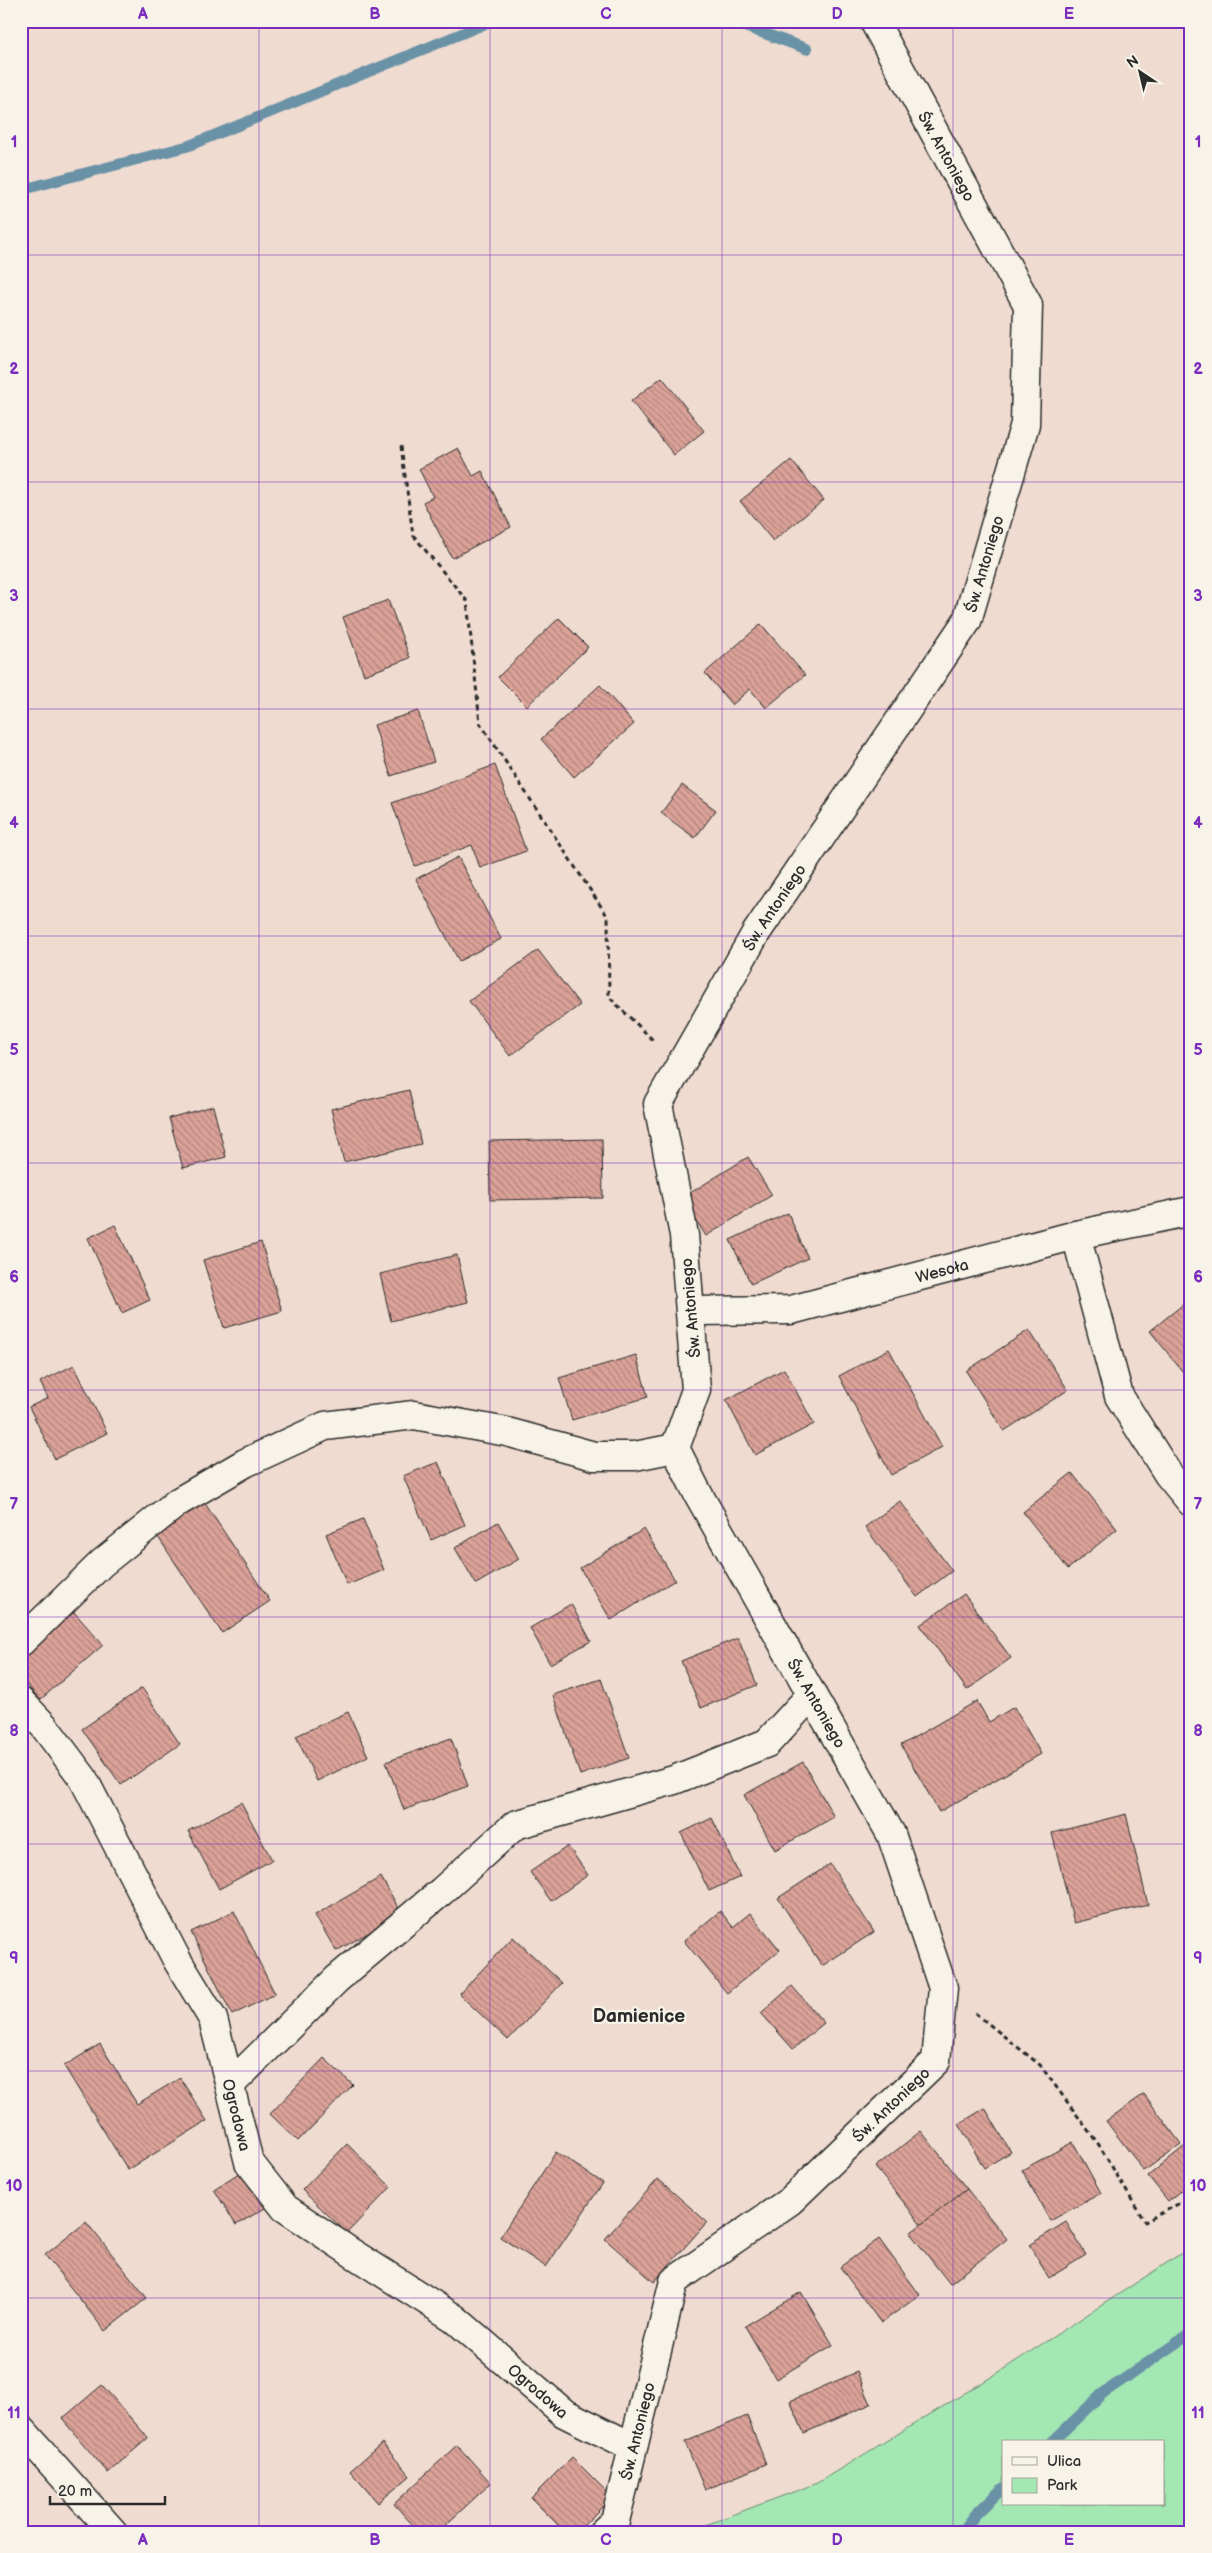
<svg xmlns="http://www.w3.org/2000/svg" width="1212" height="2553" viewBox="0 0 1212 2553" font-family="'Balsamiq Sans',sans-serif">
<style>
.green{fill:#a3e7b3;stroke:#67896f;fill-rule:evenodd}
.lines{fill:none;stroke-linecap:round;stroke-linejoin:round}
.stream{stroke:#6b92a6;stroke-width:11}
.building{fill:url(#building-back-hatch);stroke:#2b2b2b}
.minor-casing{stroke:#2b2b2b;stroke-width:31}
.path{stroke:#2b2b2b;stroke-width:3;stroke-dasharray:5 4;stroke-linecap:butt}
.minor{stroke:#f7f3e8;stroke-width:28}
.grid{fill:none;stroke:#7b2cbf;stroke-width:1;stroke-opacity:0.55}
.labels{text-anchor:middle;stroke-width:4.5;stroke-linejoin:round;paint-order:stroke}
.street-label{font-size:16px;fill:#2b2b2b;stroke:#f7f3e8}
.quarter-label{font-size:19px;font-weight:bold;fill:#2b2b2b;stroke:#f7f3e8}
.neatline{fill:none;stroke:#7b2cbf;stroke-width:2}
.grid-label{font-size:16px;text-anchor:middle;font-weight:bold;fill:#7b2cbf}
</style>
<defs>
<pattern id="building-back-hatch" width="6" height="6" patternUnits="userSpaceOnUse" patternTransform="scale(1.25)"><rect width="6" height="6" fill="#dba298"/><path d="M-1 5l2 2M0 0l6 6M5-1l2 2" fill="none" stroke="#b2847c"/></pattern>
</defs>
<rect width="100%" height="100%" fill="#efdbd0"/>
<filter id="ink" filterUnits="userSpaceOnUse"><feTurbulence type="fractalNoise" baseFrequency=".02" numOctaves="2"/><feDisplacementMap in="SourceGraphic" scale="10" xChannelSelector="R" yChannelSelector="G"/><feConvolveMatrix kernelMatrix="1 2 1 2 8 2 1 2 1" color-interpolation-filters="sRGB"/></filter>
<g filter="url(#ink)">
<path class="green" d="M1191 2247V2532H687L817 2483 993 2376ZM1003 2442H1163V2504H1003Z"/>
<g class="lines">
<g class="stream">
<polyline points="730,21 807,49"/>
<polyline points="21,190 188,146 492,21"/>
<polyline points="1052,2442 1102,2394 1191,2333"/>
<polyline points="962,2532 976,2514 1003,2488"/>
</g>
</g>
<g class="building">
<polygon points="662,377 704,431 674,455 631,401"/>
<polygon points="458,448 473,476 482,471 511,527 452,558 423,502 433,497 419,469"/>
<polygon points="791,460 824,500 773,541 740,501"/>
<polygon points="388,600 410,658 364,675 343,617"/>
<polygon points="559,618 588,647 527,706 498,677"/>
<polygon points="761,624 805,675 766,708 750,689 732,705 705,673"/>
<polygon points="600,685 634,724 574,777 541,739"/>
<polygon points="418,711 434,762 391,776 374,725"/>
<polygon points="495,765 526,851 480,868 472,845 415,866 392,803"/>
<polygon points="682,785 716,810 695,838 661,813"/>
<polygon points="458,857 501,939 459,961 416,879"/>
<polygon points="538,950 580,1005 510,1056 469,1001"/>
<polygon points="409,1090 421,1144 344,1162 331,1109"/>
<polygon points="213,1106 226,1157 183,1168 169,1118"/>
<polygon points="602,1139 603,1198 490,1200 489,1141"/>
<polygon points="748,1157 772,1195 706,1236 682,1198"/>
<polygon points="788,1213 808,1258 751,1284 730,1240"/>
<polygon points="115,1225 150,1300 122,1313 88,1238"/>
<polygon points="261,1242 282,1311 224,1328 203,1260"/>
<polygon points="457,1255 468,1302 391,1321 380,1274"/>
<polygon points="1191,1298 1191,1382 1150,1331"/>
<polygon points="1029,1330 1068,1390 1004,1431 966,1371"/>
<polygon points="889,1349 942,1447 891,1475 839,1376"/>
<polygon points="636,1355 648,1397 572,1420 559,1378"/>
<polygon points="74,1365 107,1433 55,1459 29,1407 48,1398 40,1382"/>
<polygon points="784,1369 814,1424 755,1455 726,1400"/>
<polygon points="438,1462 465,1525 431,1540 403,1476"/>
<polygon points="1072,1473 1117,1529 1068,1569 1023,1512"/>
<polygon points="202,1499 270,1601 222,1633 154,1531"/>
<polygon points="900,1501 952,1571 917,1597 865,1527"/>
<polygon points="363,1519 384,1570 347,1585 326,1534"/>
<polygon points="498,1522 519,1559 476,1584 455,1548"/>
<polygon points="644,1529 675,1580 611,1620 580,1568"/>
<polygon points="964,1594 1011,1658 967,1690 920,1625"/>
<polygon points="571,1604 591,1641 550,1664 530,1628"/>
<polygon points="74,1612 103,1645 40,1700 21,1678 21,1658"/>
<polygon points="738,1638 757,1685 701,1708 681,1661"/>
<polygon points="601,1679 629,1758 580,1775 553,1695"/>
<polygon points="142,1688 180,1744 121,1785 82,1729"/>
<polygon points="977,1701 989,1722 1014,1707 1041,1754 939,1812 901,1745"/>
<polygon points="348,1712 368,1756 317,1781 296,1736"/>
<polygon points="451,1738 468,1786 404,1810 386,1762"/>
<polygon points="803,1762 834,1817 775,1850 744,1795"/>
<polygon points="241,1802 272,1860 219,1889 188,1831"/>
<polygon points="1126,1814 1148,1905 1074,1923 1052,1833"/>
<polygon points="712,1818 740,1877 709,1891 681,1833"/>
<polygon points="568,1846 588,1875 551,1901 530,1872"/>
<polygon points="830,1864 874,1932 822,1966 778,1898"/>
<polygon points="381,1877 402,1914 336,1951 315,1915"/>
<polygon points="234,1911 275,1994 232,2015 191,1932"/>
<polygon points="720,1911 733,1927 750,1913 780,1950 727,1993 684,1941"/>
<polygon points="513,1937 562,1983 508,2040 459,1994"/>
<polygon points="792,1986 824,2023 793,2049 761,2013"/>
<polygon points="100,2044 137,2104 180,2078 207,2121 128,2170 64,2066"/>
<polygon points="324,2058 353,2085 298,2141 270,2114"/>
<polygon points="1144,2094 1181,2144 1144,2171 1106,2121"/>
<polygon points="985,2108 1011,2152 984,2168 959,2124"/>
<polygon points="921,2131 967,2189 922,2225 875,2167"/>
<polygon points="1191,2141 1191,2182 1168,2201 1148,2176"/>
<polygon points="1073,2142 1101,2193 1050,2221 1022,2170"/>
<polygon points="347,2144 391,2187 347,2233 302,2190"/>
<polygon points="556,2152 603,2183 546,2267 500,2237"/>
<polygon points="242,2171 265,2208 236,2225 214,2189"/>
<polygon points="658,2179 707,2222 654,2282 605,2239"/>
<polygon points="967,2189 1007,2239 950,2284 910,2233"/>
<polygon points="86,2222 147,2298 105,2331 45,2255"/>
<polygon points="1066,2222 1086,2255 1049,2278 1029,2245"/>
<polygon points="879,2239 920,2295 881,2323 840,2267"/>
<polygon points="801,2292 833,2345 776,2379 745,2326"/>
<polygon points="857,2372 871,2404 804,2433 790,2401"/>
<polygon points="102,2385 148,2438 108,2473 62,2419"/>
<polygon points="747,2416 766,2464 705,2490 685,2442"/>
<polygon points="382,2443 410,2476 378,2503 350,2471"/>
<polygon points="457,2445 491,2483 438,2532 419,2532 394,2504"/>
<polygon points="572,2457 612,2497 577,2532 565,2532 531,2498"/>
</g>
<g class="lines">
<defs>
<g id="minor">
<polyline points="1076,1235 1119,1396 1168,1474 1191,1502"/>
<path id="s1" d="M691 1311 791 1310 1076 1235 1191 1211"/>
<polyline points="21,1642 102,1563 178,1502 245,1463 325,1426 414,1415 507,1432 594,1456 635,1456 675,1448"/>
<path id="s2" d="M21 1702 44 1726 83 1778 177 1960 213 2019 249 2162 285 2208 352 2253 454 2318 564 2413 633 2447"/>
<polyline points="230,2085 337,1979 442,1891 515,1825 674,1780 767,1743 812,1694"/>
<polyline points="21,2429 113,2532"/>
<path id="s3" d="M603 2532 615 2521 674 2281 790 2201 936 2061 943 1988 891 1834 697 1492 675 1448 696 1390 684 1235 658 1104 756 933 967 621 1025 424 1028 305 874 21"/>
</g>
</defs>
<use href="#minor" class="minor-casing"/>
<g class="path">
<polyline points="401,446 413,535 467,601 480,723 608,917 609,997 654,1041"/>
<polyline points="975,2013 1040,2065 1099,2145 1145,2222 1191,2197"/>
</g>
<use href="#minor" class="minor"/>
</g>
</g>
<path class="grid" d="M259 21V2532M490 21V2532M722 21V2532M953 21V2532M21 255H1191M21 482H1191M21 709H1191M21 936H1191M21 1163H1191M21 1390H1191M21 1617H1191M21 1844H1191M21 2071H1191M21 2298H1191"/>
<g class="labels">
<g class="street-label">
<text transform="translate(947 156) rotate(61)" y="6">Św. Antoniego</text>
<text dy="6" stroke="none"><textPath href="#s3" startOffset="2269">Św. Antoniego</textPath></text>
<text dy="6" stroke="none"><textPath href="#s3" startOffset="1864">Św. Antoniego</textPath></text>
<text dy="6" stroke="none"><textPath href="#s1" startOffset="256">Wesoła</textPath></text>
<text transform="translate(690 1308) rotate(-95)" y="6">Św. Antoniego</text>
<text transform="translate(817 1703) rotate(60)" y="6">Św. Antoniego</text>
<text dy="6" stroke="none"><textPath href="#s3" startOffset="544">Św. Antoniego</textPath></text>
<text dy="6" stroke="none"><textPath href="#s2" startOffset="471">Ogrodowa</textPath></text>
<text dy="6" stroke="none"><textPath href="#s2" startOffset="891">Ogrodowa</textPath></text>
<text dy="6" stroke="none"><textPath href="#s3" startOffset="109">Św. Antoniego</textPath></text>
</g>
<g class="quarter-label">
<text x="639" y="2022">Damienice</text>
</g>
</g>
<rect width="1212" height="2553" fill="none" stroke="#f7f3e8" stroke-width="55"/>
<rect x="1002" y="2440" width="162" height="65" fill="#f7f3e8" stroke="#a5a39c"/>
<rect x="1012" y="2457" width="25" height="8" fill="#f7f3e8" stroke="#a5a39c"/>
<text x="1047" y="2466" font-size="15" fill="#2b2b2b">Ulica</text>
<rect x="1012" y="2478" width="25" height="15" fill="#a3e7b3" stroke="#a5a39c"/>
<text x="1047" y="2490" font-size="15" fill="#2b2b2b">Park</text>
<g transform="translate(1140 72) rotate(325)" stroke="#f7f3e8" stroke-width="4" paint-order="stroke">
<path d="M0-4L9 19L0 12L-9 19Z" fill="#2b2b2b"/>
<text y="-8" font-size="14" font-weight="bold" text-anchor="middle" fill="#2b2b2b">N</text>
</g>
<path d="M50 2496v8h115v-8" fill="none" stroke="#2b2b2b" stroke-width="2.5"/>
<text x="58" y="2496" font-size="15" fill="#2b2b2b" stroke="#f7f3e8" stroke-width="4" paint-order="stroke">20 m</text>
<rect x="28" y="28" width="1156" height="2498" class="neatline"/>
<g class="grid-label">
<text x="143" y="19">A</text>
<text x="375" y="19">B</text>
<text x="606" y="19">C</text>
<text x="837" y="19">D</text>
<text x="1069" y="19">E</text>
<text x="14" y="147">1</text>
<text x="1198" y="147">1</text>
<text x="14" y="374">2</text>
<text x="1198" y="374">2</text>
<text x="14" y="601">3</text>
<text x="1198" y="601">3</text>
<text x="14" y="828">4</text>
<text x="1198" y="828">4</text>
<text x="14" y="1055">5</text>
<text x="1198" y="1055">5</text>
<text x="14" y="1282">6</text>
<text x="1198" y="1282">6</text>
<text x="14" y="1509">7</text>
<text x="1198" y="1509">7</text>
<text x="14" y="1736">8</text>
<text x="1198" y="1736">8</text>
<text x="14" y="1963">9</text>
<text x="1198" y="1963">9</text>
<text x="14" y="2191">10</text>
<text x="1198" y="2191">10</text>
<text x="14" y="2418">11</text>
<text x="1198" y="2418">11</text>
<text x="143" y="2545">A</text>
<text x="375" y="2545">B</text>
<text x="606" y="2545">C</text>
<text x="837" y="2545">D</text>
<text x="1069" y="2545">E</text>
</g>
</svg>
